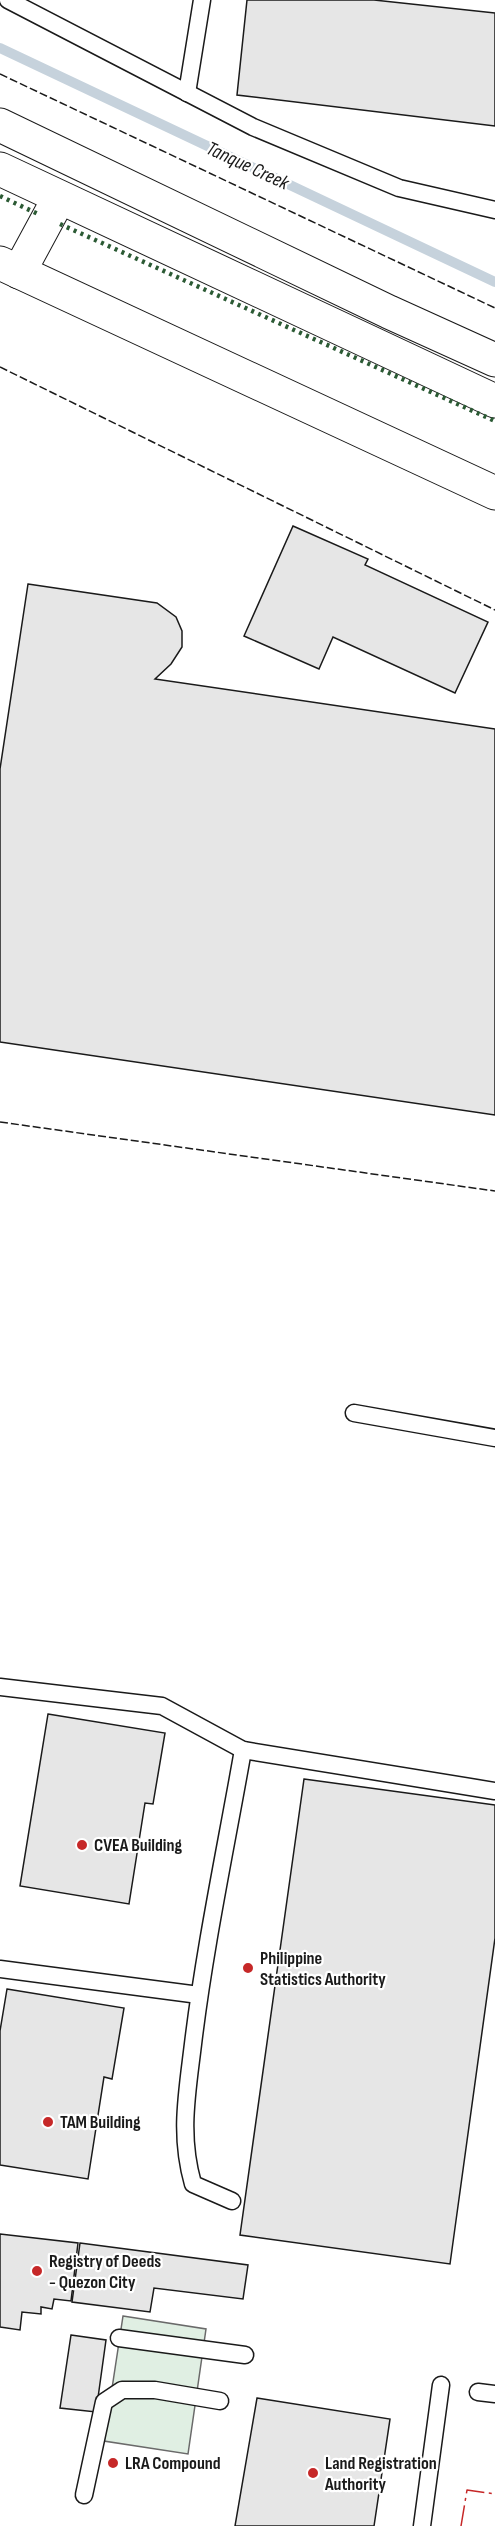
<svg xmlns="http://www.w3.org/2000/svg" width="495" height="2526" viewBox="0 0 495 2526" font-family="'Sofia Sans Condensed',sans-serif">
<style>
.green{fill:#e0efe3;stroke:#6a6a6a;stroke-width:1.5}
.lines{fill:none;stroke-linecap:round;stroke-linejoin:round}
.stream{stroke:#c6d2dc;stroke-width:10}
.building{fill:#e6e6e6;stroke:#1a1a1a;stroke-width:1.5}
.service-casing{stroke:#1a1a1a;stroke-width:19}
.secondary-casing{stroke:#1a1a1a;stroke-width:35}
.service{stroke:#fff;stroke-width:16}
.secondary{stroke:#fff;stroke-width:33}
.hedge{stroke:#2b5a34;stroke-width:4.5;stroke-dasharray:3 4.5;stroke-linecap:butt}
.fence{stroke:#1a1a1a;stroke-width:1.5;stroke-dasharray:8 3;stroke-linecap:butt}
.power{stroke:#c62828;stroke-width:1.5;stroke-dasharray:21 4.5 3 4.5;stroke-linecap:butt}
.poi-dot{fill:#c62828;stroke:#fff;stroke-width:2}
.labels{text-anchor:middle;stroke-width:4.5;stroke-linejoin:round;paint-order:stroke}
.poi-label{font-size:18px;font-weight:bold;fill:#1a1a1a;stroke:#fff;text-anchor:start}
.water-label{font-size:20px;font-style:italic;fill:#1a1a1a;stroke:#fff}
</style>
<rect width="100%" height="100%" fill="#fff"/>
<polygon class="green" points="123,2316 206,2329 188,2454 104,2441"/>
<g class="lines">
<polyline class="stream" points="0,48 495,282"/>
</g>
<g class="building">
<polygon points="247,0 374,0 495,13 495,126 237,95"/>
<polygon points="293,526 368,559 365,565 488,622 455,693 333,637 319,669 244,636"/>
<polygon points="28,584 157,603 176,617 182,631 182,647 171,664 155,679 495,729 495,1115 0,1042 0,769"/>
<polygon points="48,1714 165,1733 153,1804 145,1803 129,1904 20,1886"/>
<polygon points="304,1779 495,1805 495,1938 450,2264 240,2235"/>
<polygon points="7,1989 124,2008 112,2079 104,2077 88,2179 0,2165 0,2031"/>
<polygon points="0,2234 78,2243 71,2301 54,2299 52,2309 41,2307 41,2314 22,2312 20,2330 0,2327"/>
<polygon points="80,2243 248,2265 243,2299 154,2288 150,2312 72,2302"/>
<polygon points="71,2335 106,2340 96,2412 60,2408"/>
<polygon points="257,2398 390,2419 374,2526 235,2526"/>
</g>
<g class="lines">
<defs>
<g id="service">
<polyline points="8,0 253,127 399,188 495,210"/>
<polyline points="187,93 202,0"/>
<polyline points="354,1413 495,1438"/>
<polyline points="0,1687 162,1706 243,1750 495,1791"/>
<polyline points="0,1969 199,1995"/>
<path d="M232 2201 193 2184C179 2135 187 2094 193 2044 205 1945 226 1847 243 1750"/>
<polyline points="119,2338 245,2355"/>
<polyline points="478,2392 495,2394"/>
<polyline points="84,2495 104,2402 122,2390 155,2390 220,2401"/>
<polyline points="422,2526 441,2385"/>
</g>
<g id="secondary">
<polyline points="0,125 389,312 495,360"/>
<polyline points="0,169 495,401"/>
<polyline points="0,263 495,493"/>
<polyline points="19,272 59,198"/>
</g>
</defs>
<use href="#service" class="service-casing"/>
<use href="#secondary" class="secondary-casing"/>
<use href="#service" class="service"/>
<use href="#secondary" class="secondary"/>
<g class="hedge">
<polyline points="0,196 38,214"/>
<polyline points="60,224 495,421"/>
</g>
<g class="fence">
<polyline points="0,74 495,308"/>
<polyline points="0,367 495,610"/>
<polyline points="0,1122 495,1191"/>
</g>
<polyline class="power" points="461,2526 467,2490 495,2494"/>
</g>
<g class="poi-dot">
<circle cx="82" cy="1845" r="6"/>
<circle cx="248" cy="1968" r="6"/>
<circle cx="48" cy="2122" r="6"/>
<circle cx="37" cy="2271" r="6"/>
<circle cx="113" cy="2463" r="6"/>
<circle cx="313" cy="2473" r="6"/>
</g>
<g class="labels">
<g class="poi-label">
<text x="94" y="1851">CVEA Building</text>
<text x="260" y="1964">Philippine<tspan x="260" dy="21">Statistics Authority</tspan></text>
<text x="60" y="2128">TAM Building</text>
<text x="49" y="2267">Registry of Deeds<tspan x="49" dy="21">- Quezon City</tspan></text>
<text x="125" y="2469">LRA Compound</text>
<text x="325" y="2469">Land Registration<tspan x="325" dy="21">Authority</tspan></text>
</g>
<g class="water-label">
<text transform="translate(248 165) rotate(25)" y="7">Tanque Creek</text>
</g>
</g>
</svg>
